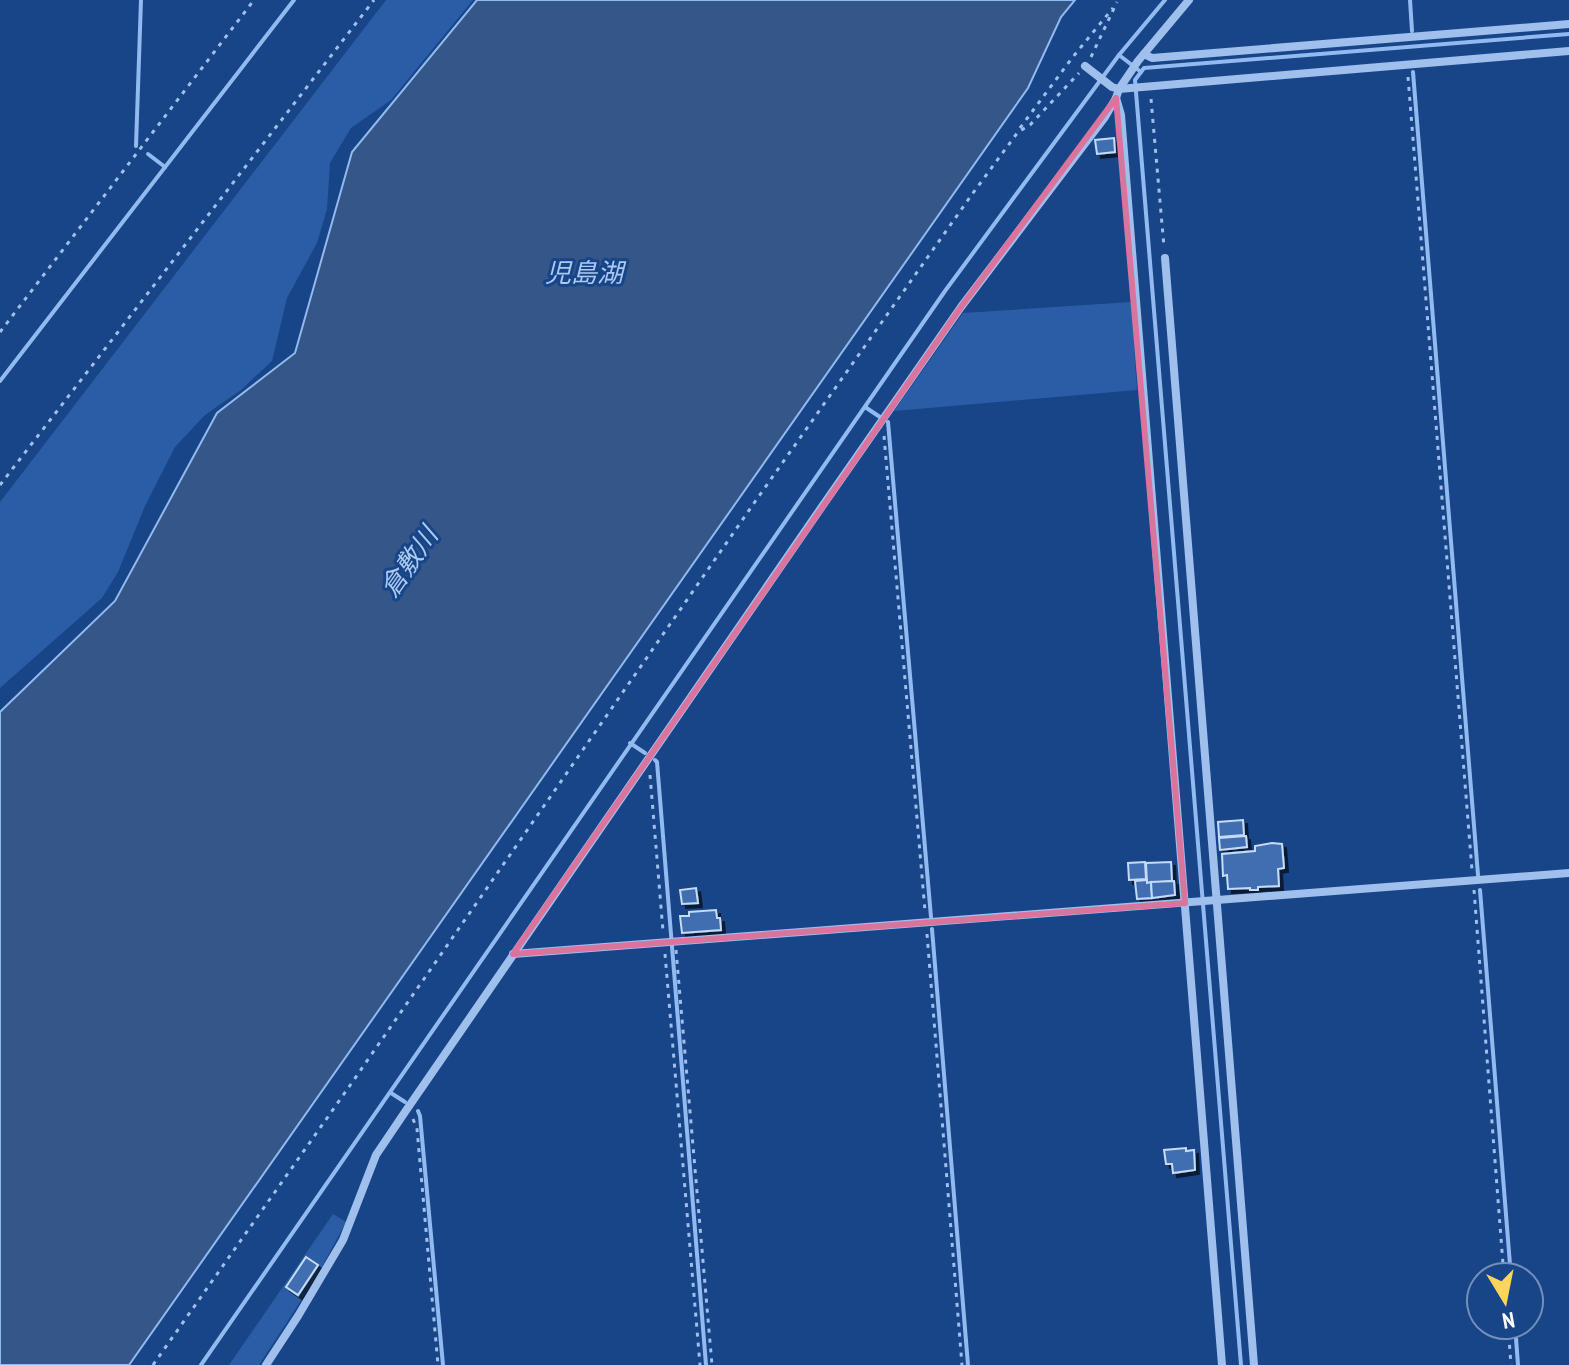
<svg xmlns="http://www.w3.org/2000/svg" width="1569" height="1365" viewBox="0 0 1569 1365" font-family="'PT Sans Narrow','Noto Sans JP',sans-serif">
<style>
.green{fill:#2a5da6}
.water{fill:#345688;stroke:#91baf0;stroke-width:2}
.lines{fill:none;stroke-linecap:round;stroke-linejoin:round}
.stream{stroke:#91baf0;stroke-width:4}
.building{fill:#406eb1;stroke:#c4dbfa;stroke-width:2;filter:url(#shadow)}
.path{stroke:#9fbfed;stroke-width:3;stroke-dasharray:4 6;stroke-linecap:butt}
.street{stroke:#9fbfed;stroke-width:8}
.marked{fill:none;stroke:#da749d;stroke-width:6;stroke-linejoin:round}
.labels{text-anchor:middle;stroke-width:6;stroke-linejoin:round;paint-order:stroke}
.water-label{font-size:26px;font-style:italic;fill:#aacaf5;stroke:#184488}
</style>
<defs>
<filter id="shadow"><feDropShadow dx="4" dy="4" stdDeviation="0" flood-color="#0009"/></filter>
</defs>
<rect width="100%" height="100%" fill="#184488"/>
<g class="green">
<polygon points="386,0 473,0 391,100 351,128 330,163 327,209 317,243 287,298 272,361 241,390 205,415 175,447 145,506 118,572 102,598 0,688 0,502"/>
<polygon points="1131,302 1137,390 894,411 963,313"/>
<polygon points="333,1214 346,1222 317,1276 259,1365 229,1365"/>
</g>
<polygon class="water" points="477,0 1075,0 1061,17 1028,88 129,1365 0,1365 0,712 115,601 217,413 295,353 352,152"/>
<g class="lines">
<g class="stream">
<polyline points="1410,0 1412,31"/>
<polyline points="1119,55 1141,72"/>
<polyline points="1413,72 1478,875"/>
<polyline points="136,146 141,0"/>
<polyline points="148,154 165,167"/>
<polyline points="0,381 294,0"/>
<polyline points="865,407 880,417"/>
<polyline points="888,422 931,917"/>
<polyline points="630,743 645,753"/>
<polyline points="655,760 657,762 706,1365"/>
<polyline points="1480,890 1511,1277"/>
<polyline points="932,929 968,1365"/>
<polyline points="391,1093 405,1102"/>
<polyline points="418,1111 420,1116 443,1365"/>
<polyline points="1515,1325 1518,1365"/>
<polyline points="201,1365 945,291 1119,55 1165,0"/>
<polyline points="1241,1365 1135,80 1144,68 1569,34"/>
</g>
</g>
<g class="building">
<polygon points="1114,138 1115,152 1097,154 1095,140"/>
<polygon points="1243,820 1244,835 1219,837 1218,822"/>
<polygon points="1246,836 1247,847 1220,850 1219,838"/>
<polygon points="1272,843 1282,844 1284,868 1278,869 1279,886 1258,887 1258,890 1250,890 1250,888 1228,889 1227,875 1223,876 1222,854 1255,851 1255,846"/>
<polygon points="1145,862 1146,879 1129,880 1128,863"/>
<polygon points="1171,862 1172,881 1147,883 1146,863"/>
<polygon points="1147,880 1147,883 1151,882 1152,898 1137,899 1135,881"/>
<polygon points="1174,881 1175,895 1152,898 1151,882"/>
<polygon points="696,888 698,903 682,904 680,890"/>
<polygon points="716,910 717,918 720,918 721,930 682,933 680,916 689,916 689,912"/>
<polygon points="1186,1148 1186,1151 1194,1150 1195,1170 1173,1173 1172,1164 1166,1164 1164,1150"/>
<polygon points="306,1257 318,1265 298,1295 286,1287"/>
</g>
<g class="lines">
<g class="path">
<polyline points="1091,57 1117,2"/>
<polyline points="1408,77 1472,870"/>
<polyline points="1151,99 1164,247"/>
<polyline points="1020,128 1072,58 1113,8"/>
<polyline points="0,332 254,0"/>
<polyline points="884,436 925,911"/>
<polyline points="0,485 374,0"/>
<polyline points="650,775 663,931"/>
<polyline points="1474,890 1504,1277"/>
<polyline points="927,934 962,1365"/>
<polyline points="676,950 712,1365"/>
<polyline points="665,954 700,1365"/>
<polyline points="413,1119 417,1129 438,1365"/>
<polyline points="1508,1325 1511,1365"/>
<polyline points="153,1365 351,1084 759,496 973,193 1018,132 1030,125 1079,73"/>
</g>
<g class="street">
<polyline points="1189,0 1138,61 1119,89 1116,98 1121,115 1222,1365"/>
<polyline points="1144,54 1152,58 1569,24"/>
<polyline points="1085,66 1112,87 1119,89 1569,51"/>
<polyline points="1165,258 1254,1365"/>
<polyline points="513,954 1569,873"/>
<polyline points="266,1365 298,1316 343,1240 376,1155 405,1112 821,508 961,307 1105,117 1116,98"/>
</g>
</g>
<path class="marked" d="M1116 98 1185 903 513 954 961 307Z"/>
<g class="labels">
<g class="water-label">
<text x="584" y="282">児島湖</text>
<text transform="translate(409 562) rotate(-55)" y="9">倉敷川</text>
</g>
</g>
<g transform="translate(1505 1301) rotate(170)"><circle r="38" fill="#184488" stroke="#748fb8" stroke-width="2"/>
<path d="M0-6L14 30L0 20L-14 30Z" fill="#ffd65b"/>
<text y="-12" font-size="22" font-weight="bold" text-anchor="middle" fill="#ffffff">N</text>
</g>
</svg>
